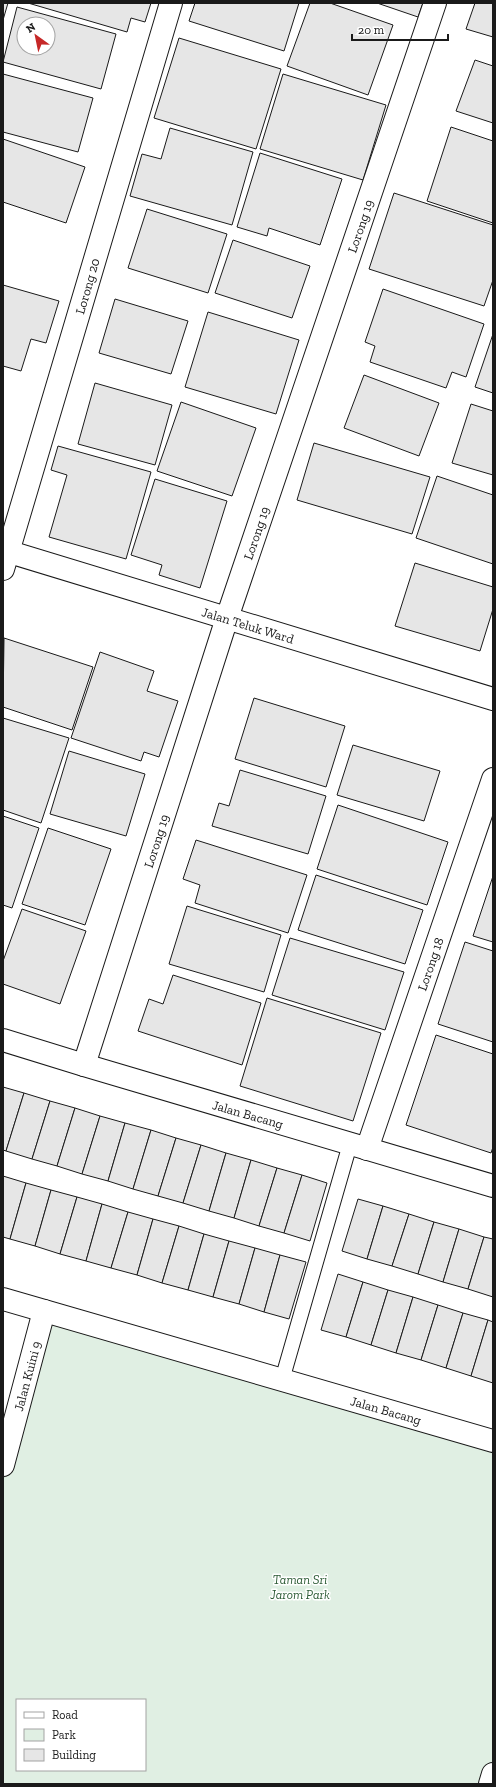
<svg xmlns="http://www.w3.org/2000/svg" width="496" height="1787" viewBox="0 0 496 1787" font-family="'Zilla Slab',serif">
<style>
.green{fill:#e0efe3;stroke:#6a6a6a;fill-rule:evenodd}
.building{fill:#e6e6e6;stroke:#1a1a1a;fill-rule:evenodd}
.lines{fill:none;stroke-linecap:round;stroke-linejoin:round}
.service-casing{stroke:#1a1a1a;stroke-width:16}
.minor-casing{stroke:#1a1a1a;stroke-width:24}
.service{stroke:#fff;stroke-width:14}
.minor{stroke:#fff;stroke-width:22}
.labels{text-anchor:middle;stroke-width:3;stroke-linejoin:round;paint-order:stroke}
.street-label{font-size:13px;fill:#1a1a1a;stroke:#fff}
.park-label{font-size:13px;font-style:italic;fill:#2b5a34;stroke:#fff}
</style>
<rect width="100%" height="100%" fill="#fff"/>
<path class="green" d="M44 1311 493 1441V1774L490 1784H3V1480ZM17 1700H145V1770H17Z"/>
<g class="building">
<polygon points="3,3 8,3 3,20"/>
<polygon points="28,3 151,3 145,22 131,18 127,32"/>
<polygon points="195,3 299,3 284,51 189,21"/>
<polygon points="310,3 330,3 393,25 368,95 287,66"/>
<polygon points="377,3 423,3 418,17"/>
<polygon points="475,3 493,3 493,37 466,29"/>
<path d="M17 7 116 34 101 89 3 62ZM24 24H48V48H24Z"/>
<polygon points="179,38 281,69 256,149 154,118"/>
<polygon points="475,60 493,66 493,123 456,111"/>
<polygon points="3,74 93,98 78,152 3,132"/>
<polygon points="283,74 386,105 363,180 260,149"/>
<polygon points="451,127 493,141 493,223 427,201"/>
<polygon points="170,128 253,152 232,225 130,196 142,154 161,159"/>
<polygon points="3,139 85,167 66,223 3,202"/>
<polygon points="260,153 342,179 320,245 269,228 267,236 237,227"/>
<polygon points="394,193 493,225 493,280 484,306 369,269"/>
<polygon points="147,209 227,234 208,293 128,268"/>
<polygon points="233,240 310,266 292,318 215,293"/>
<polygon points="3,285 59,301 46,343 31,339 21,371 3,366"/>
<polygon points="383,289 484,324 466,377 452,372 446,388 370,362 375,346 365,342"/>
<polygon points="115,299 188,321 171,374 99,353"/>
<polygon points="208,312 299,340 276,414 185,387"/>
<polygon points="493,334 493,393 475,387"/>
<polygon points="364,375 439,403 419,456 344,428"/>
<polygon points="95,383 172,405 155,465 78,444"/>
<polygon points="181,402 256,428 232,496 157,471"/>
<polygon points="471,404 493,411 493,475 452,463"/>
<polygon points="314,443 430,477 412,534 297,500"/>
<polygon points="58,446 151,472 126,559 49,537 67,475 51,470"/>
<polygon points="437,476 493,495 493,564 416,538"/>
<polygon points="155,479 227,501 200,588 159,575 162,565 131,555"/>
<polygon points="415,563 493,587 493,609 480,651 395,626"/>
<polygon points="4,638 93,667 72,730 3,707"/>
<polygon points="100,652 154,671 147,691 178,701 159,757 144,752 141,761 71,738"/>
<polygon points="254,698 345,726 326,787 235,759"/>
<polygon points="3,718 69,738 41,823 3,810"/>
<polygon points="353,745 440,771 424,821 337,795"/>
<polygon points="69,751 145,774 126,836 50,814"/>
<polygon points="240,770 326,796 308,854 212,826 219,803 229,806"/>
<polygon points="338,805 448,842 427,905 317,869"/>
<polygon points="3,816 39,828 12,908 3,905"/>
<polygon points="48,828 111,849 85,925 22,904"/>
<polygon points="196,840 307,875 288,933 195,903 200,885 183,879"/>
<polygon points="316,875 423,910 405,964 298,930"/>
<polygon points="493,876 493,942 473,936"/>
<polygon points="187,906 281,935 264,992 169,964"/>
<polygon points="22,909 86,931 60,1004 3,984 3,961"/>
<polygon points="290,938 404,972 385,1030 272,995"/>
<polygon points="465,942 493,951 493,1042 438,1024"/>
<polygon points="173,975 261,1003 242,1065 138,1031 149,999 163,1004"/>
<polygon points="267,998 381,1033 353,1121 240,1086"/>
<polygon points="436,1035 493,1054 493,1147 491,1153 406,1125"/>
<polygon points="3,1087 24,1093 6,1151 3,1150"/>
<polygon points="24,1093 50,1101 32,1159 6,1151"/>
<polygon points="50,1101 75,1108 57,1166 32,1159"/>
<polygon points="75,1108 100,1116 82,1174 57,1166"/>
<polygon points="100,1116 125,1123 108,1181 82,1174"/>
<polygon points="125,1123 151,1130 133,1189 108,1181"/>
<polygon points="151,1130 176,1138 158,1196 133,1189"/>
<polygon points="176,1138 201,1145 183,1203 158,1196"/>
<polygon points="201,1145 226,1153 209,1211 183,1203"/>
<polygon points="226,1153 251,1160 234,1218 209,1211"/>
<polygon points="251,1160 277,1168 259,1226 234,1218"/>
<polygon points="277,1168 302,1175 284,1233 259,1226"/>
<polygon points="302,1175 327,1183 310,1241 284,1233"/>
<polygon points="3,1176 26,1183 10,1239 3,1237"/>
<polygon points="26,1183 51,1190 35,1246 10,1239"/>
<polygon points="51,1190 77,1197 60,1254 35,1246"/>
<polygon points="77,1197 102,1204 86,1261 60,1254"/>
<polygon points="358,1199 383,1206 367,1259 342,1251"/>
<polygon points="102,1204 128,1212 111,1268 86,1261"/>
<polygon points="383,1206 409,1214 392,1266 367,1259"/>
<polygon points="128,1212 153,1219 137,1275 111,1268"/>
<polygon points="409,1214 434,1222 418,1274 392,1266"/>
<polygon points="153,1219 179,1226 162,1283 137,1275"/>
<polygon points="434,1222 459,1229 443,1282 418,1274"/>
<polygon points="179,1226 204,1234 188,1290 162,1283"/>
<polygon points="459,1229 484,1237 468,1289 443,1282"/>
<polygon points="204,1234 229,1241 213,1297 188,1290"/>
<polygon points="484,1237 493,1239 493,1297 468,1289"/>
<polygon points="229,1241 255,1248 239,1304 213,1297"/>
<polygon points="255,1248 280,1255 264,1312 239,1304"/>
<polygon points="280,1255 306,1262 289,1319 264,1312"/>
<polygon points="338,1274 363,1282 346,1337 321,1330"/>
<polygon points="363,1282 388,1290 371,1345 346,1337"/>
<polygon points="388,1290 413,1297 396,1353 371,1345"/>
<polygon points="413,1297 438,1305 421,1360 396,1353"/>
<polygon points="438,1305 463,1313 446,1368 421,1360"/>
<polygon points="463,1313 488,1320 471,1376 446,1368"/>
<polygon points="488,1320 493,1322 493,1383 471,1376"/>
</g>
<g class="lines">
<defs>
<polyline id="service" points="282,1380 350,1144"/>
<g id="minor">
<polyline points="3,550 493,699"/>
<polyline points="3,569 171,3"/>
<polyline points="3,1040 84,1065 493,1186"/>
<polyline points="84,1065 227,618 435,3"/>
<polyline points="367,1149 493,779"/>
<polyline points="3,1299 493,1441"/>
<polyline points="3,1465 44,1311"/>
<polyline points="490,1784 493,1774"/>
</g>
</defs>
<use href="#service" class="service-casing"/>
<use href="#minor" class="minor-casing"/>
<use href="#service" class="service"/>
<use href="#minor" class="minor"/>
</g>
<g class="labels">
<g class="street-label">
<text transform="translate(360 226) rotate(-71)" y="5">Lorong 19</text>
<text transform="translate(87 286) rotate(-74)" y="5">Lorong 20</text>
<text transform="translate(256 533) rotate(-71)" y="5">Lorong 19</text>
<text transform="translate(248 625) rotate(17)" y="5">Jalan Teluk Ward</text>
<text transform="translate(156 841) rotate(-72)" y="5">Lorong 19</text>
<text transform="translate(430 964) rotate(-71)" y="5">Lorong 18</text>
<text transform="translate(248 1114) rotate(16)" y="5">Jalan Bacang</text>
<text transform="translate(27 1376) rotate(-75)" y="5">Jalan Kuini 9</text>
<text transform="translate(386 1410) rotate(16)" y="5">Jalan Bacang</text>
</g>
<g class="park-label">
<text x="300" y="1584">Taman Sri<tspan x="300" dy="15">Jarom Park</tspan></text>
</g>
</g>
<rect width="496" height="1787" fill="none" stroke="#1a1a1a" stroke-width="8"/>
<rect x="16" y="1699" width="130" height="72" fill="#ffffff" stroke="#a3a3a3"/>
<rect x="24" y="1712" width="20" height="6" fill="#ffffff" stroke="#a3a3a3"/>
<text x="52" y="1719" font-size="12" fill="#1a1a1a">Road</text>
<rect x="24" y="1729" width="20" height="12" fill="#e0efe3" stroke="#a3a3a3"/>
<text x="52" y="1739" font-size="12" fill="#1a1a1a">Park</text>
<rect x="24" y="1749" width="20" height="12" fill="#e6e6e6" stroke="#a3a3a3"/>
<text x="52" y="1759" font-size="12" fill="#1a1a1a">Building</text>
<g transform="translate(36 36) rotate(327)"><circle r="19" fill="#ffffff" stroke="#a3a3a3"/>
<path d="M0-3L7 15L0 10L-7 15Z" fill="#c62828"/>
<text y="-6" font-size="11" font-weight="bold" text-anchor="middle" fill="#1a1a1a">N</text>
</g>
<path d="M352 34v6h96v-6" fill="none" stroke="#1a1a1a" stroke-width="2"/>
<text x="358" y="34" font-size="12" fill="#1a1a1a" stroke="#ffffff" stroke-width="3" paint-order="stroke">20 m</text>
</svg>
